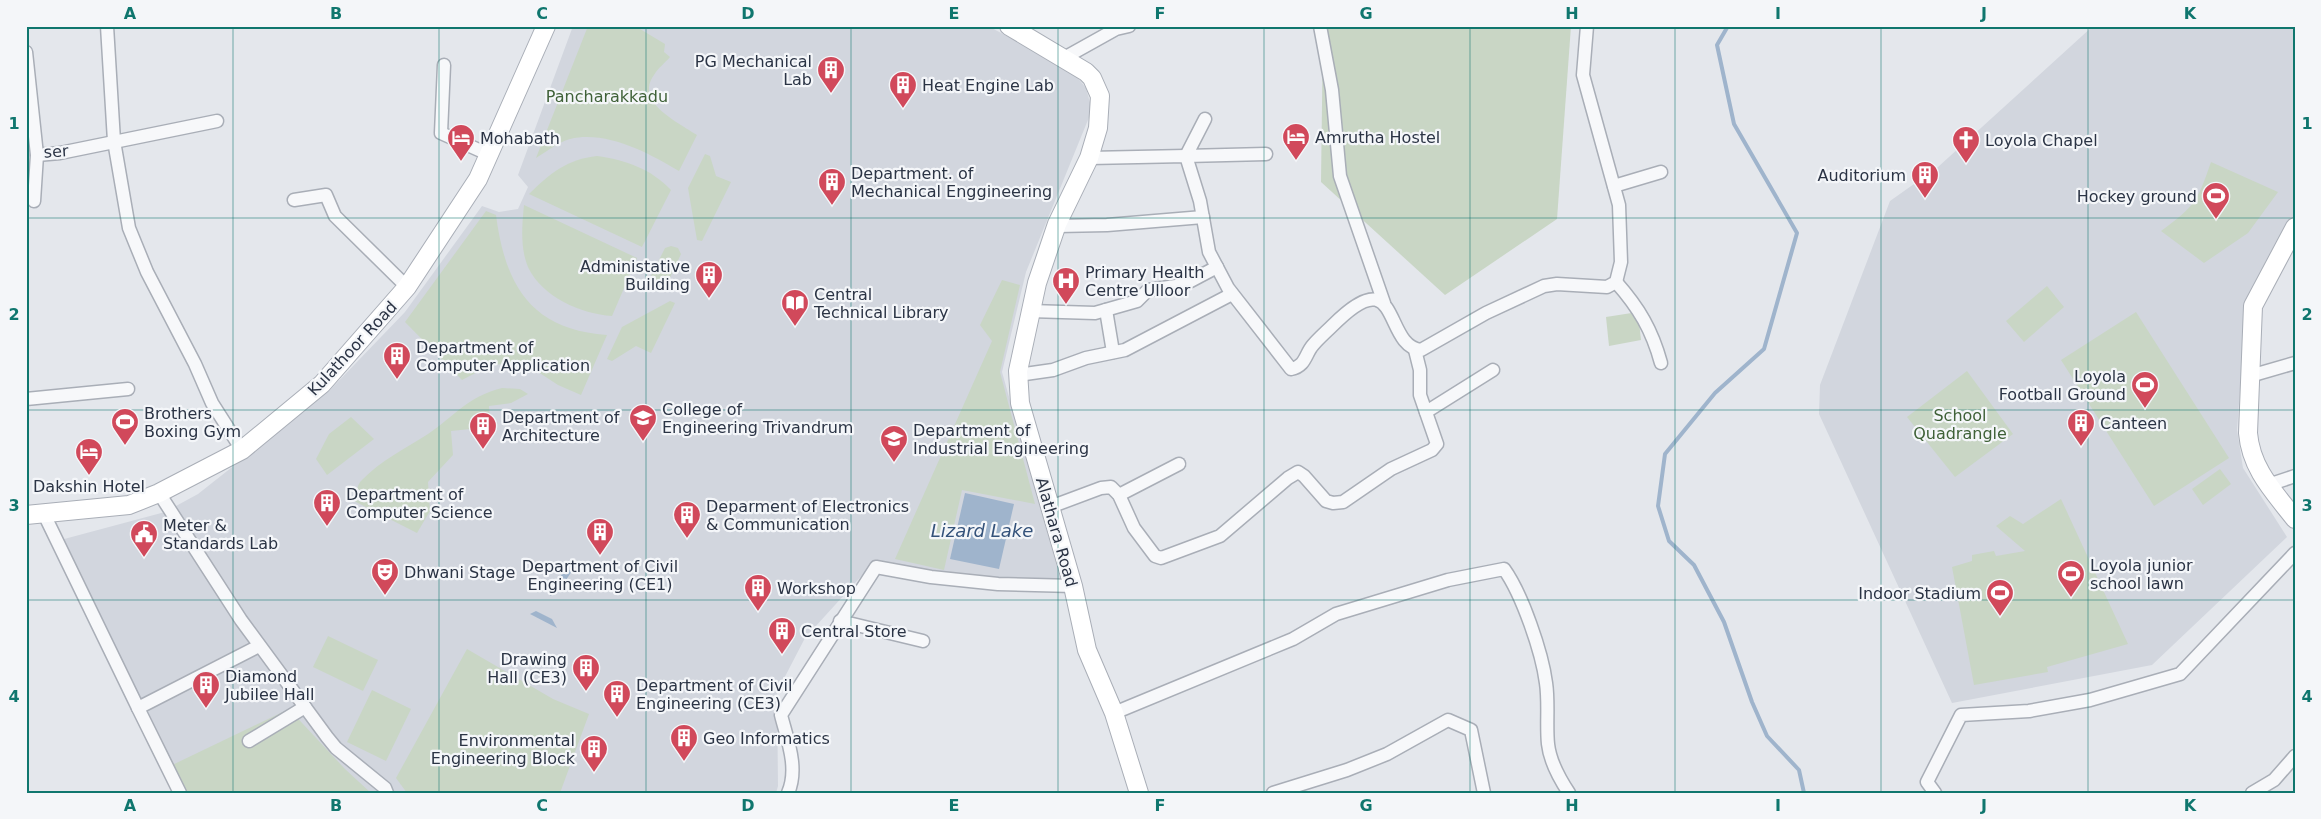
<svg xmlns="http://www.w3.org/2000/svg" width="2321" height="819" viewBox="0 0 2321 819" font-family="'DejaVu Sans',sans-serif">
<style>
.built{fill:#d2d6de}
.green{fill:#c9d6c5}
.water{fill:#9fb4cc}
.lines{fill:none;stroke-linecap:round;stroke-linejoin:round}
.stream{stroke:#9fb4cc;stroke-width:4}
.street-casing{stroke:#a9aeb7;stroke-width:15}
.secondary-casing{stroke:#a9aeb7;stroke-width:20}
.street{stroke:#f7f8fa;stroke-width:12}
.secondary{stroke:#fff;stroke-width:18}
.grid{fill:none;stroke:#0f766e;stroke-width:1;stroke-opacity:0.55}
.labels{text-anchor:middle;stroke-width:4.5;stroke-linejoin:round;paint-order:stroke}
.poi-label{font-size:16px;fill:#2b3445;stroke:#f4f6f9;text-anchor:start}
.park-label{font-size:16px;fill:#3f6138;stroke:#f4f6f9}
.street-label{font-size:16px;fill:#2b3445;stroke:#f4f6f9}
.water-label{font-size:18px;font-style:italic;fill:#34527a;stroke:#f4f6f9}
.neatline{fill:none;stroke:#0f766e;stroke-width:2}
.grid-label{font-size:16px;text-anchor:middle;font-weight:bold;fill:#0f766e}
</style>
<rect width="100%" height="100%" fill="#e4e7ec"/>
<g class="built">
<polygon points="573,26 988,26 1072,71 1086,88 1092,110 1026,272 1002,372 1061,581 948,575 875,561 805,638 777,692 778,786 776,793 184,793 53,542 165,512 198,494 330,390 405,312 482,206 499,212 518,209 528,187 518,175"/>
<polygon points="2093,26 2295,26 2295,214 2246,308 2237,430 2243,468 2287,537 2152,665 1952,703 1819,414 1820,385 1890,201 1938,167"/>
</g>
<g class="green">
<path d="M588 26H635L665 44 664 52 670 57C665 63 658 68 654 75 634 102 679 123 697 135L679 171C649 153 606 130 570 139 558 142 546 152 536 158Z"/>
<polygon points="1323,26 1571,26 1557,219 1445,295 1321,182"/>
<polygon points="705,154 710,156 716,176 731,182 702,241 697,240 688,188"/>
<path d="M597 156C626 160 651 169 671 190L642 247 529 194C550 173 568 159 597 156Z"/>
<path d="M2211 162 2278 192 2248 233 2204 263 2161 231C2196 205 2197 202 2211 162Z"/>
<path d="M524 205 637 258 612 316C581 314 542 297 528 267 520 248 522 225 524 205Z"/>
<path d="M486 211 496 215C505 285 531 330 607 335L581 395 558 385 532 368 518 363 491 365 462 380 405 322Z"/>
<path d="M671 246 678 248 681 254 666 286C658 288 653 286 650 278L665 248Z"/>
<polygon points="1002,280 1020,285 1000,372 1035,504 962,490 944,570 895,559 992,341 980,325"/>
<polygon points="2047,286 2064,307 2024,342 2006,321"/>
<polygon points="670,301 675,303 651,353 636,346 612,361 607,359 622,327"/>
<polygon points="1638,312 1641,340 1609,346 1606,317"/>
<polygon points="2136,312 2229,458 2154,506 2061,360"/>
<polygon points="1967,371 2013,434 1955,477 1907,417"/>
<path d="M502 388 520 389 528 394 511 403 489 406 490 427 451 431 453 455 428 482 430 511 417 533 354 501C356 494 357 484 362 480 380 461 406 448 428 434 456 415 467 397 502 388Z"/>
<polygon points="351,417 374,439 327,475 316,459 329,434"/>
<polygon points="2220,469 2231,484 2203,505 2192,489"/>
<polygon points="2061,499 2128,644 2047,667 2048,672 1974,685 1952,567 1972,561 1972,555 1994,551 1996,556 2025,551 1996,526 2010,516 2023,524"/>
<polygon points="328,636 378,660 363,691 313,667"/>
<polygon points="467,649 553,699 589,714 560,793 407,793 396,778"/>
<polygon points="372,690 411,709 386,761 347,742"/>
<polygon points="289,709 345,769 371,793 184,793 168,767"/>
</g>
<g class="water">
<polygon points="965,493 1014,504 999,569 950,559"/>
<polygon points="565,568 572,571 558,592 550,596"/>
<polygon points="536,611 552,619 557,628 530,614"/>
</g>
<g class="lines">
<polyline class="stream" points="1728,26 1717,45 1734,124 1797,233 1764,349 1715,393 1665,454 1658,506 1669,541 1694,565 1724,622 1752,702 1767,736 1799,770 1804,793"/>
<defs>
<g id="street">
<polyline points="107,26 114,141 129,228 147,272 195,364 212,403 242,450"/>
<polyline points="1320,26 1332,90 1340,176 1384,303"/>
<polyline points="26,52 37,155 60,153 217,121"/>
<polyline points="1064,58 1116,29 1129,26"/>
<polyline points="444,65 441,133 490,155"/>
<polyline points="1205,119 1186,156 1266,154"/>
<path d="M1089 158 1186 156 1200 201 1209 252 1228 288 1291 369C1306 366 1305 354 1313 345 1319 338 1326 332 1332 326 1402 256 1382 346 1421 350L1486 313 1544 286 1557 284 1607 287 1616 282 1621 262 1619 205 1583 75 1587 26"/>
<polyline points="1614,186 1661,172"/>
<polyline points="294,200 326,195 335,216 407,287"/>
<polyline points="34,201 37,155"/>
<polyline points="1057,226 1107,225 1203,217"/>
<path d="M1616 282C1639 308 1652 330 1661 363"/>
<polyline points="1106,310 1113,352"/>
<polyline points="1030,311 1095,313 1137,301 1148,290 1183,285 1217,267"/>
<polyline points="1018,375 1053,370 1086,358 1125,350 1232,294"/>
<polyline points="2250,376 2295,363"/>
<polyline points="26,399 128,389"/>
<polyline points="1426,412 1493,370"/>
<polyline points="2268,485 2295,476"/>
<polyline points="159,493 241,620 327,737 336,748 385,788 387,793"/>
<polyline points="1119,495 1179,464"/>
<polyline points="1050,507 1101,488 1111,487 1119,495 1134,528 1155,556 1161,558 1220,536 1288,478 1298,472 1304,476 1326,501 1333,503 1343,502 1391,469 1432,450 1437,444 1420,395 1420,370 1415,350"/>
<polyline points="43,512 138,708 259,646"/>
<polyline points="840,621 923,641"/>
<polyline points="138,708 180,793"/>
<path d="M1114 713 1293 639 1336 614 1448 580 1504 569C1522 594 1542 652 1546 683 1549 703 1546 724 1548 744 1550 762 1559 778 1569 793"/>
<polyline points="249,741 305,707"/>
<path d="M788 793C799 768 787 739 781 715L876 567 931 577 998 584 1073 586"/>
<polyline points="1273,793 1347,770 1387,754 1448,720 1471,730 1484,793"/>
<polyline points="1935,793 1927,782 1961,715 2029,711 2090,700 2180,674 2295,553"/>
<polyline points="2252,793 2274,780 2295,756"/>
</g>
<g id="secondary">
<polyline points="1009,26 1086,72 1092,78 1100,96 1098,128 1089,158 1057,224 1037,283 1018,371 1020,403 1073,586 1087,650 1114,713 1139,793"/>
<path d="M2295 227 2253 306 2248 433C2251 469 2274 492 2295 519"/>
<polyline points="26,515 129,505 159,493 242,450 322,384 407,287 478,179 546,26"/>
</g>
</defs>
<use href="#street" class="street-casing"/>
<use href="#secondary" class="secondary-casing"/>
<use href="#street" class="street"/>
<use href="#secondary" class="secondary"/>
</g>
<path class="grid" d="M233 26V793M439 26V793M646 26V793M851 26V793M1058 26V793M1264 26V793M1470 26V793M1675 26V793M1881 26V793M2088 26V793M26 218H2295M26 410H2295M26 600H2295"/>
<defs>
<symbol id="building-pin" viewBox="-11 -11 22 30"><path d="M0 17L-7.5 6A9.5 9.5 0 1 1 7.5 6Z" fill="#d1495b" stroke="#f4f6f9"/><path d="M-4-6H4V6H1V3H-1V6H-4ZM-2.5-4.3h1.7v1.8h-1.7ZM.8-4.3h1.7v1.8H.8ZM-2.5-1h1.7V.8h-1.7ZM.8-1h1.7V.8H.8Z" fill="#fff"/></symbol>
<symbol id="hotel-pin" viewBox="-11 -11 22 30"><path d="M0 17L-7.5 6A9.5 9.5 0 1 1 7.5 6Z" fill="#d1495b" stroke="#f4f6f9"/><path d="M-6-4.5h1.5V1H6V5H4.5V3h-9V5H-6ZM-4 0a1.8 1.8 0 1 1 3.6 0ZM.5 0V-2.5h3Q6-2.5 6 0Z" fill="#fff"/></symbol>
<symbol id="church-pin" viewBox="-11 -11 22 30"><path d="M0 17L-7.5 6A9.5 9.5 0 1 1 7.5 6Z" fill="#d1495b" stroke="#f4f6f9"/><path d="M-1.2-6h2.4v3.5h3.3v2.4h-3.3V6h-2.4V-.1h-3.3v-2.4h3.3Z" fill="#fff"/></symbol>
<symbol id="stadium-pin" viewBox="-11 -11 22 30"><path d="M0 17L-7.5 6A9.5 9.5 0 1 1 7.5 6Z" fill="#d1495b" stroke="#f4f6f9"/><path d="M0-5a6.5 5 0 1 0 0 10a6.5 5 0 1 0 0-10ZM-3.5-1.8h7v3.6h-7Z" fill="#fff"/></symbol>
<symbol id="hospital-pin" viewBox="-11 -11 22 30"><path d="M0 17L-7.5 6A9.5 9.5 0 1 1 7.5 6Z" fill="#d1495b" stroke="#f4f6f9"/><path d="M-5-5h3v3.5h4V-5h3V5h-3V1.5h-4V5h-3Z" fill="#fff"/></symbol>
<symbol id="library-pin" viewBox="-11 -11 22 30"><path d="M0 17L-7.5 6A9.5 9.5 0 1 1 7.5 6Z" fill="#d1495b" stroke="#f4f6f9"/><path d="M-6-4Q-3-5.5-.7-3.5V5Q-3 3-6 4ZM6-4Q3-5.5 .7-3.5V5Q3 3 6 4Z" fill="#fff"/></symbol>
<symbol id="university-pin" viewBox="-11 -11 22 30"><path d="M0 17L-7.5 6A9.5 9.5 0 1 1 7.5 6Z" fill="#d1495b" stroke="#f4f6f9"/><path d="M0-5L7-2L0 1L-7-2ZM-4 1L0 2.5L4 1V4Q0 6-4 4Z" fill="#fff"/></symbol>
<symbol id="civic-pin" viewBox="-11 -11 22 30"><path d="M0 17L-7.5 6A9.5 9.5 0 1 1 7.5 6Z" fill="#d1495b" stroke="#f4f6f9"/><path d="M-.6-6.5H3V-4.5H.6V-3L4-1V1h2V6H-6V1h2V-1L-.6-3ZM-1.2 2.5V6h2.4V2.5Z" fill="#fff"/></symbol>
<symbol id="theatre-pin" viewBox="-11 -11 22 30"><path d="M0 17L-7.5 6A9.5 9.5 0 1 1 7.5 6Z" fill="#d1495b" stroke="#f4f6f9"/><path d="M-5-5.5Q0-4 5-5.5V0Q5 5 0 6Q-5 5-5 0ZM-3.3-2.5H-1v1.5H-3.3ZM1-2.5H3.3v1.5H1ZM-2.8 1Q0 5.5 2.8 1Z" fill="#fff"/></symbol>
</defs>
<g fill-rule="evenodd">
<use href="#building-pin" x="815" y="54" width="32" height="43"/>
<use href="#building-pin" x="887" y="69" width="32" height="43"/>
<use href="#hotel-pin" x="1280" y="121" width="32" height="43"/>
<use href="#hotel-pin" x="445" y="122" width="32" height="43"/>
<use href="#church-pin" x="1950" y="124" width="32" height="43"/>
<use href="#building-pin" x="1909" y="159" width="32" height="43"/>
<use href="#building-pin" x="816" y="166" width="32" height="43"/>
<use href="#stadium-pin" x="2200" y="180" width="32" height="43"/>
<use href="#building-pin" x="693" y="259" width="32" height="43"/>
<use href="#hospital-pin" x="1050" y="265" width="32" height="43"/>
<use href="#library-pin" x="779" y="287" width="32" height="43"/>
<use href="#building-pin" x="381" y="340" width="32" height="43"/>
<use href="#stadium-pin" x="2129" y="369" width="32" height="43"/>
<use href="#university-pin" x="627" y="402" width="32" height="43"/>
<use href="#stadium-pin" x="109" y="406" width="32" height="43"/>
<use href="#building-pin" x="2065" y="407" width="32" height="43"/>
<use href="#building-pin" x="467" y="410" width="32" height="43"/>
<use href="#university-pin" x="878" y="423" width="32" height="43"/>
<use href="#hotel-pin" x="73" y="436" width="32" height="43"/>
<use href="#building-pin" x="311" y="487" width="32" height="43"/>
<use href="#building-pin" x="671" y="499" width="32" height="43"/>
<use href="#building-pin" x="584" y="516" width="32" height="43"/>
<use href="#civic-pin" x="128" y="518" width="32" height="43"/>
<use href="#theatre-pin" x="369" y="556" width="32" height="43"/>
<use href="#stadium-pin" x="2055" y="558" width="32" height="43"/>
<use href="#building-pin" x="742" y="572" width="32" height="43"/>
<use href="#stadium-pin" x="1984" y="577" width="32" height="43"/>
<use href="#building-pin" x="766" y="615" width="32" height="43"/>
<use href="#building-pin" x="570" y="652" width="32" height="43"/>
<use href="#building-pin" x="190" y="669" width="32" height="43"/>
<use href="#building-pin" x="601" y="678" width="32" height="43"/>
<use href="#building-pin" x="668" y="722" width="32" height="43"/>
<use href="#building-pin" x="578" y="733" width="32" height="43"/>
</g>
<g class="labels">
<g class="poi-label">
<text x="812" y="67" text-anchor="end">PG Mechanical<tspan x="812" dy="18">Lab</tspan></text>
<text x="922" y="91">Heat Engine Lab</text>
<text x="1315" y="143">Amrutha Hostel</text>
<text x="480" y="144">Mohabath</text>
<text x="1985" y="146">Loyola Chapel</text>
<text x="851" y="179">Department. of<tspan x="851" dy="18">Mechanical Enggineering</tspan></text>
<text x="1906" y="181" text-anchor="end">Auditorium</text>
<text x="2197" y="202" text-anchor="end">Hockey ground</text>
<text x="690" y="272" text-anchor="end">Administative<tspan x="690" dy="18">Building</tspan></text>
<text x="1085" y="278">Primary Health<tspan x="1085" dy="18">Centre Ulloor</tspan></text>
<text x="814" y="300">Central<tspan x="814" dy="18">Technical Library</tspan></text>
<text x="416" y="353">Department of<tspan x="416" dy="18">Computer Application</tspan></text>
<text x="2126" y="382" text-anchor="end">Loyola<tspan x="2126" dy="18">Football Ground</tspan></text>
<text x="662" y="415">College of<tspan x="662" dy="18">Engineering Trivandrum</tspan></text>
<text x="144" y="419">Brothers<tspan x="144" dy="18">Boxing Gym</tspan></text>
<text x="502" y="423">Department of<tspan x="502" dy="18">Architecture</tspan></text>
<text x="2100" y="429">Canteen</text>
<text x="913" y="436">Department of<tspan x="913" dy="18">Industrial Engineering</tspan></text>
<text x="89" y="492" text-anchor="middle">Dakshin Hotel</text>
<text x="346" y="500">Department of<tspan x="346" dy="18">Computer Science</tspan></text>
<text x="706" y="512">Deparment of Electronics<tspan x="706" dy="18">&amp; Communication</tspan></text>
<text x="163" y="531">Meter &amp;<tspan x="163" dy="18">Standards Lab</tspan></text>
<text x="2090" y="571">Loyola junior<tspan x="2090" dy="18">school lawn</tspan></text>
<text x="600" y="572" text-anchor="middle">Department of Civil<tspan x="600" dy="18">Engineering (CE1)</tspan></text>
<text x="404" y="578">Dhwani Stage</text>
<text x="777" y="594">Workshop</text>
<text x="1981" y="599" text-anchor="end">Indoor Stadium</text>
<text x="801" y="637">Central Store</text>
<text x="567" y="665" text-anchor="end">Drawing<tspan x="567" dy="18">Hall (CE3)</tspan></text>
<text x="225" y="682">Diamond<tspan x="225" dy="18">Jubilee Hall</tspan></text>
<text x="636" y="691">Department of Civil<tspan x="636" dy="18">Engineering (CE3)</tspan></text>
<text x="703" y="744">Geo Informatics</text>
<text x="575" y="746" text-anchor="end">Environmental<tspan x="575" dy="18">Engineering Block</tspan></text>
</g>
<g class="park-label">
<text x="607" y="102">Pancharakkadu</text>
<text x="1960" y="421">School<tspan x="1960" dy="18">Quadrangle</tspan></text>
</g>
<g class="street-label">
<text transform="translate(56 151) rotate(-4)" y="6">ser</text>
<text transform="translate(352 348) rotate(-47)" y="6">Kulathoor Road</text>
<text transform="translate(1057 532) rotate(74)" y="6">Alathara Road</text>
</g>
<g class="water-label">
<text x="982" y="537">Lizard Lake</text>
</g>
</g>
<rect width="2321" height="819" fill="none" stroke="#f4f6f9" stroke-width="55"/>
<rect x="28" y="28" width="2266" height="764" class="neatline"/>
<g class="grid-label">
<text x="130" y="19">A</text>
<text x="336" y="19">B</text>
<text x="542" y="19">C</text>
<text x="748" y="19">D</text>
<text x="954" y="19">E</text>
<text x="1160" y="19">F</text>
<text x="1366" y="19">G</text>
<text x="1572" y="19">H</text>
<text x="1778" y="19">I</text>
<text x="1984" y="19">J</text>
<text x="2190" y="19">K</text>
<text x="14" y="129">1</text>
<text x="2307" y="129">1</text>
<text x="14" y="320">2</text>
<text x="2307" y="320">2</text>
<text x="14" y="511">3</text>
<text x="2307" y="511">3</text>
<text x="14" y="702">4</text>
<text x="2307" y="702">4</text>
<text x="130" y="811">A</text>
<text x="336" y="811">B</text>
<text x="542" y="811">C</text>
<text x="748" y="811">D</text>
<text x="954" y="811">E</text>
<text x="1160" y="811">F</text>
<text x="1366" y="811">G</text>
<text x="1572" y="811">H</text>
<text x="1778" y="811">I</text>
<text x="1984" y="811">J</text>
<text x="2190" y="811">K</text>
</g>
</svg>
